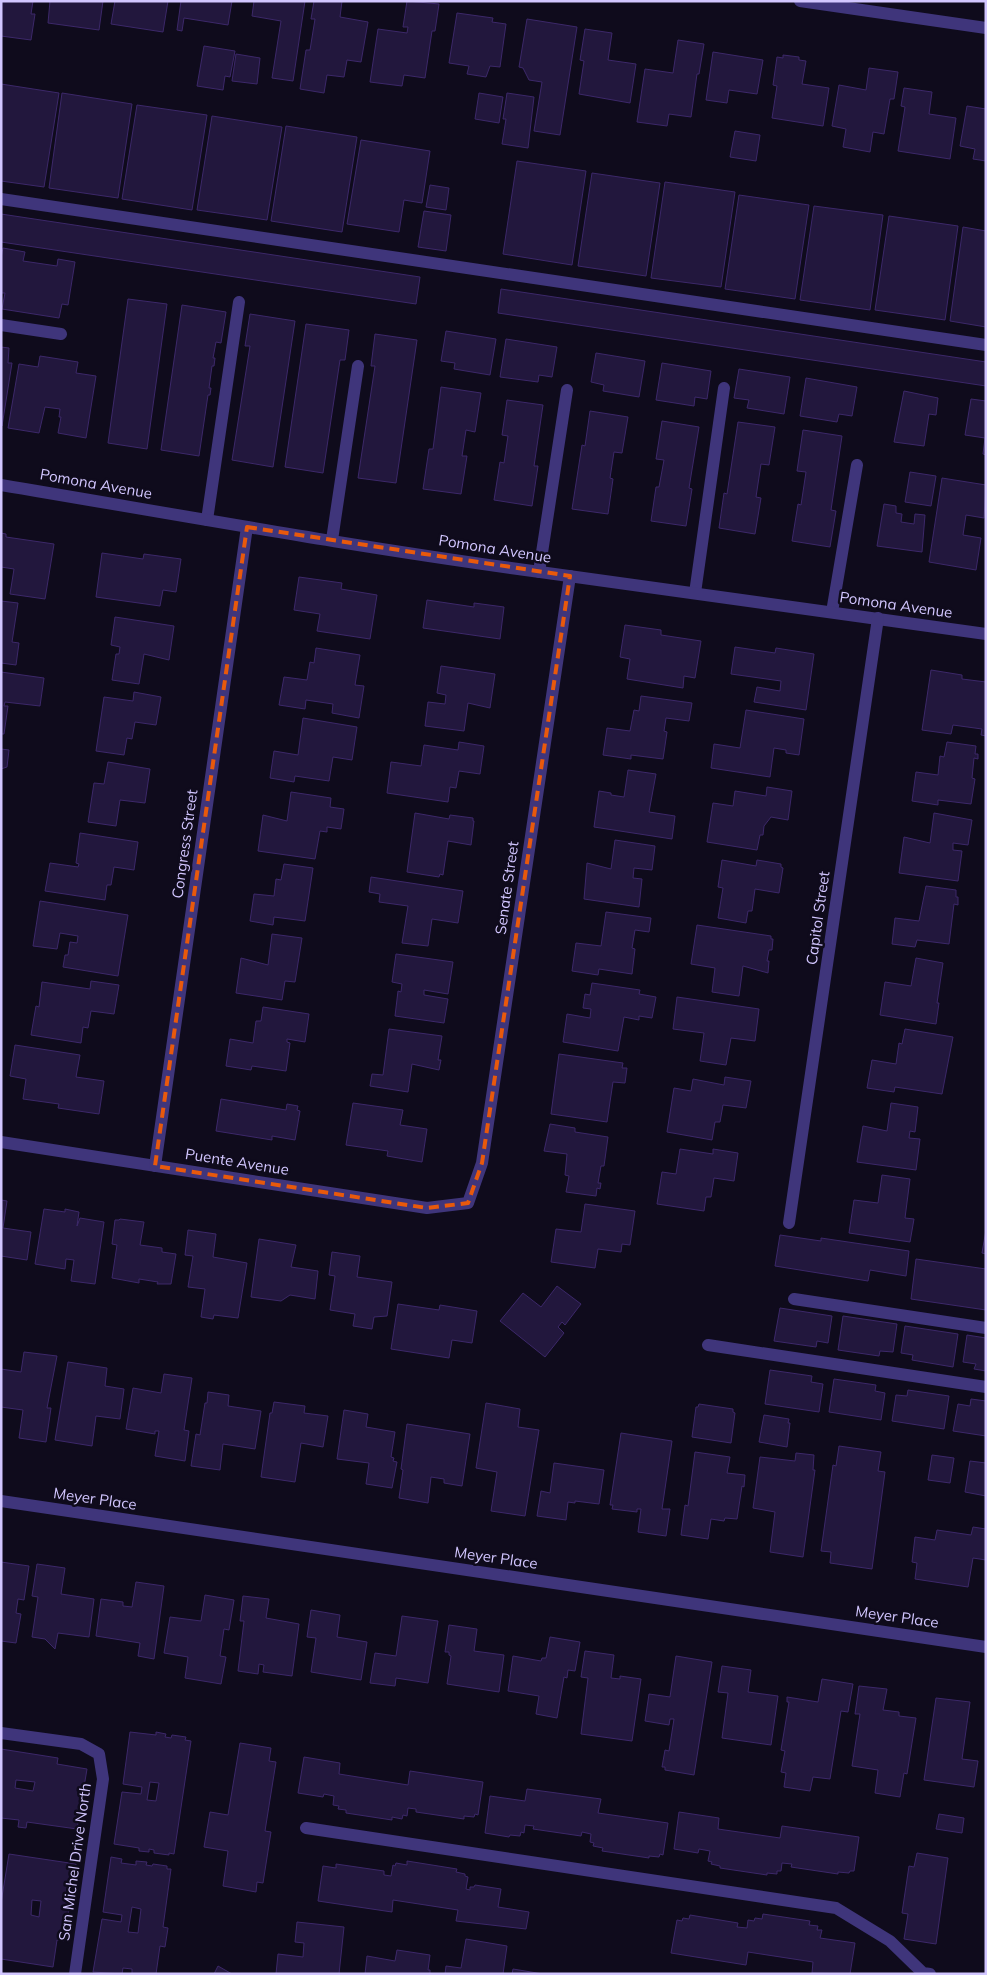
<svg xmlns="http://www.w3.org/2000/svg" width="987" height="1975" viewBox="0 0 987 1975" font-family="Mulish,sans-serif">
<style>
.building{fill:#22173d;stroke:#3c2869;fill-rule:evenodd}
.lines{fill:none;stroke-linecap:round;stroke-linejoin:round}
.service{stroke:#3f357b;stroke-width:12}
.minor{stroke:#3f357b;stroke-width:12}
.marked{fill:none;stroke:#e8590c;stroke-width:4;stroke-dasharray:10 6;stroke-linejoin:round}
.labels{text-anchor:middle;stroke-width:5;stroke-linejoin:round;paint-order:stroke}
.street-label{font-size:15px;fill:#d2c6ff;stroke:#0f0b1c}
</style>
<rect width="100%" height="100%" fill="#0f0b1c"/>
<g class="building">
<polygon points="1,1 33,1 31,14 35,14 31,40 1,36"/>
<polygon points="50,1 103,1 99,30 48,23"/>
<polygon points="115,1 168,1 163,32 111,24"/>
<polygon points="181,1 232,1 228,25 184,18 182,31 177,30"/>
<polygon points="254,1 305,1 293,81 272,78 281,21 252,16"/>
<polygon points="314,1 342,1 340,17 368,22 361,62 347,60 344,77 327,75 324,93 300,89 306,50 310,50 315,19 311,19"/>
<polygon points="407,1 439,4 435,31 432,31 425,78 404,75 402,86 370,82 378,29 407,33 408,27 403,27"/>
<polygon points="457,13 493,18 492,22 506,24 500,67 490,66 486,77 467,74 469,66 449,63"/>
<polygon points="527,19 577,27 560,135 534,131 542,82 529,80 523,68 519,67"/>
<polygon points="585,29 612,33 608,60 636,64 630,103 579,94 584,61 580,60"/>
<polygon points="678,40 704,44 699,74 697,74 691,117 669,114 667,126 637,122 645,69 673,73"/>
<polygon points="204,46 235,51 230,77 225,76 223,90 197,86"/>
<polygon points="713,52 763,60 757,94 729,90 727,103 706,100"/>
<polygon points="236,54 260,58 257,84 232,81"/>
<polygon points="783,55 799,57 799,60 806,61 802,84 829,88 823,126 772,118 777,86 773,85 777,57 783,58"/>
<polygon points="869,68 898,72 894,99 890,99 884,134 873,132 870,152 843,147 846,129 832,126 839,85 866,90"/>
<polygon points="1,84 59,93 44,187 1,181"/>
<polygon points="904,88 932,92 929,114 956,118 950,159 898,151 905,107 901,106"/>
<polygon points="62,93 132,104 118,198 49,188"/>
<polygon points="479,93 503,97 499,123 475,119"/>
<polygon points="507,93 534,97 528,148 502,144 506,119 503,119"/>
<polygon points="137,105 207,115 192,210 122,199"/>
<polygon points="967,106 986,109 986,161 973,159 975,149 960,146"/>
<polygon points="212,116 282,127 267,220 197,210"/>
<polygon points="286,126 357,137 342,232 271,221"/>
<polygon points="735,131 760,135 756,161 730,157"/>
<polygon points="361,140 430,151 422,203 404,200 399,232 347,224"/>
<polygon points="517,161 586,171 572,265 503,254"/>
<polygon points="592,173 660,183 646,276 578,266"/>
<polygon points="665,182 735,192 721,287 651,278"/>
<polygon points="430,185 449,188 446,210 426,207"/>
<polygon points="739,195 809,205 795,299 725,289"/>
<polygon points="814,206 883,215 870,310 800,300"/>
<polygon points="424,211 451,215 446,251 418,247"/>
<polygon points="1,214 420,277 416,304 1,242"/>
<polygon points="889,216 958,226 945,320 875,310"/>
<polygon points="963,227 986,231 986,327 950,321"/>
<polygon points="3,248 25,252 23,261 57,266 58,259 75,262 68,305 62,304 59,318 2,309 5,293 1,293 1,258"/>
<polygon points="501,289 986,362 986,386 498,313"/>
<polygon points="128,299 167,304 147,449 108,443"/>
<polygon points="182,305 226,312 221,343 216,342 213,358 215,358 214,366 212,366 209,388 211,388 210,395 208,395 199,456 161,450"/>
<polygon points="250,314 295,321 273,467 232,460 250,346 245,346"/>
<polygon points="306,324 349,330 345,360 340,360 323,473 285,467"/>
<polygon points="446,331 496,339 490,375 454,369 455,363 441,361"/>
<polygon points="375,334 417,340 396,483 358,478 375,366 371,366"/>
<polygon points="506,339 557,347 552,377 539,375 538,382 500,377"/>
<polygon points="1,347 9,348 8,363 12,363 2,426"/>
<polygon points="596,353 645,361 639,397 603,391 604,385 591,382"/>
<polygon points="40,356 78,362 76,373 96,376 86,438 58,433 61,417 59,417 60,409 45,407 39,433 8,428 19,364 38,367"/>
<polygon points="662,363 711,371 707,399 695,397 694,406 656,400"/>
<polygon points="739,369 790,377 784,414 747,408 749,400 734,398"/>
<polygon points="806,378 857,387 852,416 839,414 837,422 800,416"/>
<polygon points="441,387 481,393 475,432 466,430 462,456 467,456 461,494 423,489 429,449 433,449"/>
<polygon points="904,391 938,398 936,415 929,414 924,446 894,442"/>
<polygon points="971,399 986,401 986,455 983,454 985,438 965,435"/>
<polygon points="507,400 543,405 534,466 538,466 532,506 494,500 500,462 504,463 508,436 502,435"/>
<polygon points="590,411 628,417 622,453 614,452 610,478 613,479 608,514 572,509 582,445 585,446"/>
<polygon points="662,421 699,427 689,488 692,489 686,526 651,521 656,487 659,487 664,460 656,459"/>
<polygon points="738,422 775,427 769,465 761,464 756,497 761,498 755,534 719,528 724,493 727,494"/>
<polygon points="803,430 842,436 831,510 836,511 830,547 792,541 798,504 801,505 806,472 797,471"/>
<polygon points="910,472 936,476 931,506 905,502"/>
<polygon points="942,478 986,485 984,518 966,515 963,535 981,538 976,570 929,562"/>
<polygon points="884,504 896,506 896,513 902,514 901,522 914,524 915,514 925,515 922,552 877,546"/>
<polygon points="1,533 6,534 6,537 54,544 45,599 10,594 14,569 1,567"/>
<polygon points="102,553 143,559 144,554 181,559 176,592 163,590 160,606 96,597"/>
<polygon points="299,577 342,583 341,589 377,595 370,639 317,631 320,614 294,610"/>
<polygon points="427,600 474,607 474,603 504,607 500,639 423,628"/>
<polygon points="1,601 18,603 12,642 19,643 16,665 1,663"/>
<polygon points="115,617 174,626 169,660 144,654 139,684 112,680 116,654 119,654 120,647 111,645"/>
<polygon points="625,625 661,630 661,635 701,641 695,678 684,676 683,688 627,679 630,659 620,657"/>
<polygon points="735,647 775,653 776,648 814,654 806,710 754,702 757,687 780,691 781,681 731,674"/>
<polygon points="316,648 360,655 355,685 364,686 359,718 332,713 333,704 306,700 305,709 279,705 284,677 307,680 310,662 314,663"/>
<polygon points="441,666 495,674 490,708 468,703 464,731 425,726 428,702 445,704 446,695 437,693"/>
<polygon points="931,670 962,675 962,679 986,682 986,736 981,735 982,729 953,725 951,734 922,730"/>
<polygon points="1,672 44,678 40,706 5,702 4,706 8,706 4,734 1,734"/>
<polygon points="134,692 161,697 156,725 135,722 132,739 127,738 124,755 96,751 104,697 133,701"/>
<polygon points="641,696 692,703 689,721 666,718 664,731 667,732 663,759 631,755 631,759 603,755 607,728 630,731 634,710 639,711"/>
<polygon points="746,710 804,719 799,755 786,753 786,750 774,748 770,777 711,768 714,744 740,748"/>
<polygon points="303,718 357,727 352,760 333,757 329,781 295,776 294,782 270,778 274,751 298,755"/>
<polygon points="459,742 484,746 480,774 459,771 456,788 450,787 448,802 387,793 391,762 421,766 424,745 458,750"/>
<polygon points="947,742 976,746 975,754 978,754 978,759 974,758 972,778 975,779 971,804 938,800 938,805 912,801 916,772 938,775 940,756 944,757"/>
<polygon points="1,749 9,750 7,767 1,769"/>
<polygon points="108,762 150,769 145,803 120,800 116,826 88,822 94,783 104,784"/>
<polygon points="628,770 656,774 649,812 675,816 672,839 594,827 599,791 611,793 611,795 624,797"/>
<polygon points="767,787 792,791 788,820 771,817 764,826 763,835 760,835 757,850 707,842 713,803 733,806 735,791 766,796"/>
<polygon points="291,792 331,798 330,807 344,809 341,829 327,827 327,832 320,831 315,859 258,851 263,815 287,821"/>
<polygon points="415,813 449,819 450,815 473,818 473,821 474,821 471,845 448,841 443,875 440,874 439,877 407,872"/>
<polygon points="934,813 972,820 968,845 953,843 953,850 962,851 958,881 899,873 904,837 930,843"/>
<polygon points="80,833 138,842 134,870 114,867 111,885 107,885 105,900 45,891 50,863 78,867 79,864 76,863"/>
<polygon points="615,840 655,846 652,870 634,868 633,878 642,879 639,907 584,899 587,863 611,869"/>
<polygon points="722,860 756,866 757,860 781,864 781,867 783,868 779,893 755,889 752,911 748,911 746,923 718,918 723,888 718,887"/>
<polygon points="284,864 313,868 305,921 274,917 273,925 250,921 254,894 274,896 276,879 281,880"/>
<polygon points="371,877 463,891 458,923 432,919 428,946 402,943 408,906 379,902 380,894 369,892"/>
<polygon points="926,886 956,890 956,897 958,897 958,905 954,904 949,944 917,940 915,947 892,944 895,918 919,921"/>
<polygon points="40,901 128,915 118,976 63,967 65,955 68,955 70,942 77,943 78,936 60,933 57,949 33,946"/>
<polygon points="606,912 651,918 649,932 635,930 632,948 635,949 632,974 599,969 598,975 572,971 576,943 601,946"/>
<polygon points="697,925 771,936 771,939 773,939 772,950 769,950 767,961 769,961 768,973 743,966 739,996 712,992 715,968 691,964"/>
<polygon points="272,934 302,938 295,982 285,981 282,1000 236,993 241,958 268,965"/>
<polygon points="396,954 453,962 448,994 424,990 424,995 448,999 444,1023 395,1016 398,991 401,992 402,984 392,982"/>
<polygon points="916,958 943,963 937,1003 939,1003 936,1024 880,1015 885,982 911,986"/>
<polygon points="91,981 119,985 114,1014 91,1011 88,1028 83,1027 81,1043 31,1035 36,1006 39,1007 42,982 90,989"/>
<polygon points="592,983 640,990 639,994 656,997 652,1018 639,1016 639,1020 624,1017 618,1051 563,1042 567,1014 590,1018 591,1009 583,1008 585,994 590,995"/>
<polygon points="677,997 759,1009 755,1041 731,1038 726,1065 700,1061 704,1033 673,1029"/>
<polygon points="263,1007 309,1014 305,1042 287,1039 287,1042 290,1043 286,1071 252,1066 251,1070 226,1066 230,1039 253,1043 256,1021 261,1021"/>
<polygon points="389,1029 442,1036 438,1060 441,1060 439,1070 412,1064 408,1092 370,1086 372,1074 383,1075"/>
<polygon points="905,1029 953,1037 942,1094 895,1087 894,1092 867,1088 872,1060 896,1064 899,1043 902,1044"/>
<polygon points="15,1045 80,1055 76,1077 104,1081 99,1114 58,1108 59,1104 23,1099 26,1079 10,1076"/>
<polygon points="559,1054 623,1063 622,1068 627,1068 625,1083 613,1082 607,1122 551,1114"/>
<polygon points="725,1077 751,1081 746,1108 723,1105 720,1122 715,1122 712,1140 667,1132 674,1088 691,1091 693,1079 724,1085"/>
<polygon points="221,1099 286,1110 287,1104 298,1106 297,1110 300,1111 295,1140 272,1136 272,1140 216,1131"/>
<polygon points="353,1103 403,1110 400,1125 427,1129 422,1162 387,1156 388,1151 346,1145"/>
<polygon points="891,1103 918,1107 915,1132 910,1131 909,1138 920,1139 916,1170 857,1162 863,1126 887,1131"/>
<polygon points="550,1124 575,1128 575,1132 608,1137 604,1166 601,1166 598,1183 601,1183 600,1189 597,1188 596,1196 566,1192 569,1176 565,1175 567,1154 544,1151"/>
<polygon points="680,1149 713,1154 713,1149 738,1153 734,1181 714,1178 711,1197 706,1197 704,1211 657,1204 662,1172 676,1174"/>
<polygon points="882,1175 910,1179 905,1218 914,1219 910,1242 849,1233 854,1200 878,1203"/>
<polygon points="1,1200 7,1201 3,1228 31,1232 27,1260 1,1256"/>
<polygon points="585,1204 635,1211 630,1245 622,1244 621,1252 598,1249 595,1268 551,1262 556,1229 581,1232"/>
<polygon points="44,1209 65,1212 65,1209 79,1212 77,1226 80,1218 104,1222 95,1284 71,1281 74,1260 66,1259 65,1269 35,1264"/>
<polygon points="120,1219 144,1222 140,1245 162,1248 162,1252 176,1254 171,1284 157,1284 158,1282 139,1279 139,1283 112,1278 117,1245 112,1244 115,1220 119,1220"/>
<polygon points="188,1230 216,1234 213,1257 247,1263 238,1318 214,1315 213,1319 201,1317 205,1289 188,1287 193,1256 185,1255"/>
<polygon points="986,1230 986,1254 982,1253"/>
<polygon points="780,1235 821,1241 821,1238 909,1251 906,1276 870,1270 868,1281 775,1266"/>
<polygon points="259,1239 296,1245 291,1267 318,1271 315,1299 290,1295 281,1301 251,1297"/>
<polygon points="332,1252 360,1256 357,1277 392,1282 387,1316 374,1317 372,1329 353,1326 355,1314 330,1310 335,1276 329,1275"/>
<polygon points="916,1259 986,1269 986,1310 911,1299"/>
<polygon points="557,1286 581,1304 565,1325 562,1322 558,1327 564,1333 545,1357 500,1321 523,1293 541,1307"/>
<polygon points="398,1304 439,1310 440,1305 477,1311 472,1343 452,1340 449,1358 391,1349"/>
<polygon points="780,1308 832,1316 828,1343 817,1341 816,1347 774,1341"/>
<polygon points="843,1316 897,1324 893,1352 880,1351 879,1356 838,1350"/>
<polygon points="905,1326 958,1334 953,1367 912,1360 913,1355 901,1353"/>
<polygon points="967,1335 986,1338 986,1371 974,1369 976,1364 963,1362"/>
<polygon points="24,1352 57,1356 47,1408 51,1408 46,1442 19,1438 23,1410 1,1407 1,1369 21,1372"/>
<polygon points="68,1362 107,1368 105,1386 124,1389 120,1419 96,1416 92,1446 55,1440"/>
<polygon points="770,1370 812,1376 811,1382 823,1384 819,1412 765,1404"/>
<polygon points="164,1374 192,1378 184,1430 189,1431 185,1461 155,1456 159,1431 155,1431 155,1434 126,1429 133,1388 161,1393"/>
<polygon points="834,1379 876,1385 875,1391 885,1393 881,1420 829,1412"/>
<polygon points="908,1390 949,1396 944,1429 892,1421 896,1395 907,1396"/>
<polygon points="208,1392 229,1395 228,1406 261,1411 255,1449 223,1444 220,1470 191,1466 196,1434 200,1435 205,1403 207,1403"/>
<polygon points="971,1399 986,1401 986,1436 953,1431 958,1404 970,1406"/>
<polygon points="274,1402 305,1406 304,1413 328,1416 323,1447 301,1443 295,1482 261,1477 270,1413 272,1413"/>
<polygon points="486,1403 520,1409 518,1427 539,1430 525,1516 491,1511 497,1472 476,1468"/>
<polygon points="699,1404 733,1409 733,1412 735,1413 731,1443 692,1437 696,1407 698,1407"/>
<polygon points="344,1410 368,1414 366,1427 395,1432 391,1457 394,1458 393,1461 397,1462 392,1488 366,1484 369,1463 337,1459"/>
<polygon points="764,1415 789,1419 788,1423 790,1423 787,1447 759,1442"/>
<polygon points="407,1424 470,1434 462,1486 444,1483 444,1479 431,1477 428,1503 399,1498 403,1470 401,1469"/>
<polygon points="621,1433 672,1441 662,1509 670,1509 666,1536 638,1532 641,1509 637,1509 637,1512 612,1509 613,1505 610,1505"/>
<polygon points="839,1446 881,1452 878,1471 885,1472 872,1569 830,1563 831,1552 821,1551 833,1465 836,1466"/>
<polygon points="695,1452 730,1457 727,1473 745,1475 744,1487 742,1486 737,1519 725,1518 724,1521 711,1519 708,1539 681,1535 685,1505 688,1506"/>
<polygon points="796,1453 814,1455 813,1470 815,1470 803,1557 770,1552 775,1512 753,1508 760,1457 795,1461"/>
<polygon points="932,1455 954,1458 950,1483 928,1480"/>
<polygon points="970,1461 986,1463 986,1496 965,1492"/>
<polygon points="554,1463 604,1470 599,1504 575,1501 575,1503 568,1502 566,1520 537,1516 541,1491 550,1493"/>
<polygon points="973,1527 986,1529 986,1560 973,1558 968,1587 915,1579 917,1563 912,1562 915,1537 935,1540 937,1530 971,1535"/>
<polygon points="1,1562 29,1566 24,1600 18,1599 16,1613 21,1614 16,1643 1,1641"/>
<polygon points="37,1564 65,1568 61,1594 94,1599 89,1637 58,1633 55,1649 45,1639 32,1637 38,1597 32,1596"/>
<polygon points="136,1582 164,1586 154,1659 138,1656 140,1643 96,1636 101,1599 123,1602 123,1606 132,1607"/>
<polygon points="205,1595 234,1600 229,1630 224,1629 220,1656 226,1657 221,1684 185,1678 188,1657 164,1653 170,1617 201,1621"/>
<polygon points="243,1596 269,1599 266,1618 299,1624 292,1676 263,1672 264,1665 259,1664 258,1674 238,1671 244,1621 240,1621"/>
<polygon points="311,1610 340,1615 337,1637 367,1642 361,1680 311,1672 316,1638 307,1637"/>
<polygon points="402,1616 438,1621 428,1683 396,1678 395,1686 370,1683 375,1653 396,1656"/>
<polygon points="449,1625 477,1629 474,1651 504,1655 499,1692 447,1684 451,1656 449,1655 449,1652 445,1652"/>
<polygon points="550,1637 580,1642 575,1671 568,1670 567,1678 564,1677 557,1718 536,1714 539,1696 508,1691 513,1656 541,1661 542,1658 546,1658"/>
<polygon points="585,1651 614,1655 611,1678 620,1679 620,1676 641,1679 632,1741 581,1734 588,1678 581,1677"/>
<polygon points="676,1656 712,1662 694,1775 665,1770 665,1767 662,1767 665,1750 669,1751 674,1719 670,1719 669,1725 645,1721 649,1694 670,1697"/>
<polygon points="722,1666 751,1670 748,1692 778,1696 771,1745 722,1738 728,1693 718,1692"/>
<polygon points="822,1679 853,1684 848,1712 841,1711 830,1779 813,1777 810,1791 784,1787 786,1773 781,1772 785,1751 781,1750 789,1702 787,1702 787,1697 818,1702"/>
<polygon points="859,1686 887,1689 883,1710 899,1712 899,1716 916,1718 907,1774 904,1773 900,1797 875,1793 878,1770 852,1766 860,1714 855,1714"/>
<polygon points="936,1698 970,1702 962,1759 978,1761 974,1787 924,1780"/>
<path d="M130 1732 156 1735V1732L166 1734 165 1737 171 1738 172 1735 186 1737 185 1740 191 1741 174 1854 169 1853V1855L154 1853V1850L149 1849V1852L139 1851V1848L114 1844 122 1792 141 1794 142 1787 123 1784ZM150 1782 159 1783 156 1801 147 1800Z"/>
<polygon points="240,1743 271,1748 269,1761 276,1762 265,1831 271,1832 263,1883 257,1882 256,1892 223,1886 228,1851 204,1847 210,1812 228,1815"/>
<path d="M1 1749 58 1758 57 1764 87 1769 77 1829 27 1822 26 1828 18 1827 19 1820 1 1818ZM16 1780 35 1782 33 1791 15 1788Z"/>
<polygon points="304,1757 340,1763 339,1774 408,1785 410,1771 483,1782 478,1815 475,1814 474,1817 464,1816 464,1819 416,1812 416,1809 408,1808 407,1816 403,1815 402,1819 392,1817 392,1820 346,1813 346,1810 338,1809 339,1806 333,1805 334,1796 324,1794 323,1797 298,1793"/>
<polygon points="527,1789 601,1799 598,1813 668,1823 663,1855 660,1854 659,1857 649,1856 649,1858 602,1851 603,1848 593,1846 594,1843 590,1842 591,1834 582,1832 581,1836 533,1829 534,1826 525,1825 524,1833 521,1832 520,1836 510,1835 509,1837 485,1833 490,1796 525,1801"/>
<polygon points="679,1812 719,1818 718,1829 780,1838 782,1826 859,1837 854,1871 850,1871 849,1873 838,1872 838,1874 791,1867 792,1864 782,1863 781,1871 777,1871 777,1874 767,1873 767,1875 720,1868 720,1866 711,1864 712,1862 708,1861 710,1851 699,1849 698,1853 674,1849"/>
<polygon points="939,1814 964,1818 962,1833 936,1829"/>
<polygon points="917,1853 948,1858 936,1944 904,1939 908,1914 902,1913 909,1866 914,1867"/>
<path d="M9 1854 76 1864 64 1941 57 1940 53 1967 1 1959V1903ZM32 1900 41 1901 39 1917 31 1915Z"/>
<path d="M111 1857 122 1859 121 1863 136 1865V1861L147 1862 146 1865 152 1866 153 1864 167 1866V1869H171L163 1927 168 1928 165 1947 160 1946 156 1974H132V1969L123 1968 122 1974 93 1972 102 1919 121 1922 122 1915 103 1912ZM132 1907 141 1909 138 1933 128 1932Z"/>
<polygon points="407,1861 457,1869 456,1872 465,1874 465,1876 468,1877 466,1889 470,1890 470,1887 474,1887 475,1885 501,1889 498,1907 529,1912 526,1929 456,1921 458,1910 393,1900 392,1912 318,1901 323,1866 336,1868 336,1864 384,1871 384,1875 391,1876 393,1865 395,1866 396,1863 407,1865"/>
<polygon points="763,1914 810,1921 809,1925 818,1926 817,1930 822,1930 820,1938 855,1943 850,1974 812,1973 813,1962 748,1952 746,1965 671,1953 677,1920 682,1921 683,1918 689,1919 690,1915 738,1923 737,1927 747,1928 748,1920 754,1921 755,1918 762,1919"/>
<polygon points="297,1922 344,1927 339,1974 276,1974 278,1954 303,1957 304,1943 295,1942"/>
<polygon points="466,1939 507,1946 503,1974 445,1974 446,1966 461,1968"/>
<polygon points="397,1950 430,1955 428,1970 430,1970 430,1974 365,1974 367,1956 395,1961"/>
<polygon points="218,1966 232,1974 214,1974"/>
<polygon points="513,1969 543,1974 512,1974"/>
</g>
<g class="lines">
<g class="service">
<polyline points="1,199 986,345"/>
<polyline points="1,325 61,334"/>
<polyline points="207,520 239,302"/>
<polyline points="332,540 358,366"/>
<polyline points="539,572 567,390"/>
<polyline points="695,593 724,388"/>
<polyline points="832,612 857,465"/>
<polyline points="794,1299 986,1328"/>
<polyline points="708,1345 986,1387"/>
<polyline points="306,1828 836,1908 890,1941 923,1973 930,1974"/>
</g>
<g class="minor">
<polyline points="800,1 986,28"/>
<path d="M1 485C180 515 360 548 540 572 688 593 837 612 986 634"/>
<polyline points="1,1142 427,1208 468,1203 482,1163 570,576"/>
<polyline points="155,1166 247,527"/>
<polyline points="789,1223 878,618"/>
<polyline points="1,1501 986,1647"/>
<polyline points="1,1733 81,1744 99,1754 103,1779 75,1974"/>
</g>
</g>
<path class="marked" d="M247 527 570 576 482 1163 468 1203 427 1208 155 1166Z"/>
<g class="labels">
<g class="street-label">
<text transform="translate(96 484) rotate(10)" y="5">Pomona Avenue</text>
<text transform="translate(495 549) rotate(9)" y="5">Pomona Avenue</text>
<text transform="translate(896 605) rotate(8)" y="5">Pomona Avenue</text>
<text transform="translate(185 844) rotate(-82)" y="5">Congress Street</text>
<text transform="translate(507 888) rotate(-82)" y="5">Senate Street</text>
<text transform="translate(818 918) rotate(-82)" y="5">Capitol Street</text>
<text transform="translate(237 1162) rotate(9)" y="5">Puente Avenue</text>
<text transform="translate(95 1499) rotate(8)" y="5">Meyer Place</text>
<text transform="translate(496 1558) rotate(8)" y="5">Meyer Place</text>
<text transform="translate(897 1617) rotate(8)" y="5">Meyer Place</text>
<text transform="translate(75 1862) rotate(-82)" y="5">San Michel Drive North</text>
</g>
</g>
<rect width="987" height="1975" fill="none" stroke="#d2c6ff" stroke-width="5"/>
</svg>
